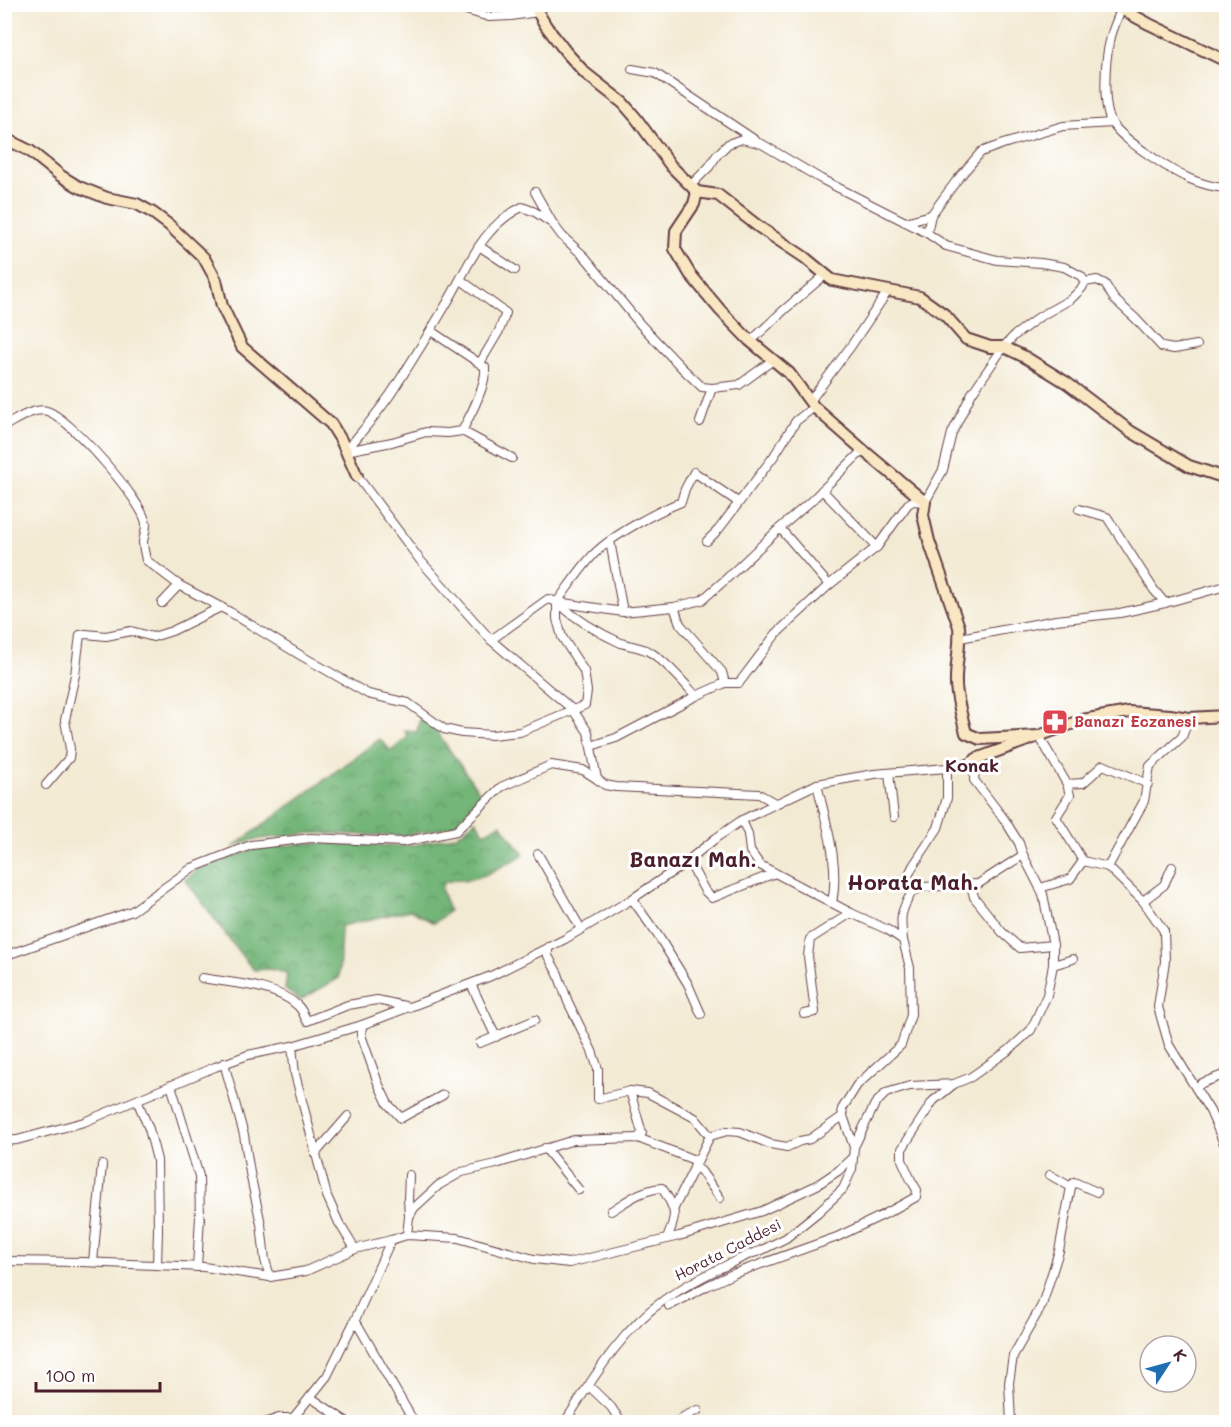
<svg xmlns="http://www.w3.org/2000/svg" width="1231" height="1427" viewBox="0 0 1231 1427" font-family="Mali,sans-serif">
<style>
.forest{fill:url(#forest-crowns);stroke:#5e6a52;stroke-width:1.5}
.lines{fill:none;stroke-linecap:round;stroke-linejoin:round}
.street-casing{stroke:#633d44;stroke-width:10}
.secondary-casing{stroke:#633d44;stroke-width:14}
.street{stroke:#fff;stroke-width:8}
.secondary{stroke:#f9e7c3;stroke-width:10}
.labels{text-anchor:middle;stroke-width:6;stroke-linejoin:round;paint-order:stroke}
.health-label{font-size:15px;font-weight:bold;fill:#be3a42;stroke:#fff;text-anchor:start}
.street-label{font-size:15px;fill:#4a1f2b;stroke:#fff}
.quarter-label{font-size:18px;font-weight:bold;fill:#4a1f2b;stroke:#fff}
.district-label{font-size:21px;font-weight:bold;fill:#4a1f2b;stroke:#fff}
</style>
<defs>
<pattern id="forest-crowns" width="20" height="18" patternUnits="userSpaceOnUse" patternTransform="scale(1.5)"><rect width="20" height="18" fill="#73b678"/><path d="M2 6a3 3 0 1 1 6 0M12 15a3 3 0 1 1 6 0" fill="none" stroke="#609363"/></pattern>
</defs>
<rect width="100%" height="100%" fill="#fff"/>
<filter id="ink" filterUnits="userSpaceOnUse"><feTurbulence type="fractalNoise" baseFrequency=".0167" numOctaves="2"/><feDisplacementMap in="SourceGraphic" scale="12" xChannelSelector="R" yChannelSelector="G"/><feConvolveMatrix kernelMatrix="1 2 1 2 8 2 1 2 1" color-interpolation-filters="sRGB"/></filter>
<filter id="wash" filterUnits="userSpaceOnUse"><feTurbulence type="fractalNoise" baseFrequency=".008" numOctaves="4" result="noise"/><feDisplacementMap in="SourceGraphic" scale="24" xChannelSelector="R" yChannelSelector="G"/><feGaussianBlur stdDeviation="1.35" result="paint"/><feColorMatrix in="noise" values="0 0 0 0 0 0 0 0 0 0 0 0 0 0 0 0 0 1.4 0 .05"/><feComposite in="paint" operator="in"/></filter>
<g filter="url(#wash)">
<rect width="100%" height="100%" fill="#f3ead3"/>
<g class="forest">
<polygon points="420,718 434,728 482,796 453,826 403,836 311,833 252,840 233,847 380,739 391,751 408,737 405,731 417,732"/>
<path d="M476 820 484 833 501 824 524 855 485 875 464 881 460 879 445 882 441 888 449 911 434 923 410 910 341 926 339 978 300 1000 285 990 287 973 269 969 254 970C229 942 209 909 185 880L197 870 252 850 305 843 408 846 458 835Z"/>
</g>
</g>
<g filter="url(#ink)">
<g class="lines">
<defs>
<g id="street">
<polyline points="504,4 511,16"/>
<polyline points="434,5 466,10 489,17 511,16 538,12"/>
<path d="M1121 10C1117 20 1112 30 1110 41 1105 59 1102 107 1112 123 1120 136 1142 150 1155 159 1177 174 1199 186 1226 188"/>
<polyline points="632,69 655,73 755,140"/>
<polyline points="535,192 553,224 562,236 585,257 640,324 683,369 702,387 712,388 739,385 773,360"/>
<polyline points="905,222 931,215"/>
<polyline points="927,233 931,215 957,180 981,152 1003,144 1063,126 1112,123"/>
<polyline points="479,246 515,270"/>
<polyline points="461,280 506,313 499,331 480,363"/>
<polyline points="1085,282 1097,280 1105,284 1114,299 1135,318 1162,347 1174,349 1197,345"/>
<polyline points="751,341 784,310 825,275"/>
<polyline points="810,401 851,346 888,291"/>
<polyline points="700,422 712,388"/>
<path d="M4 426C16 420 34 407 47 411 69 417 144 502 146 524 146 530 144 536 143 542 143 548 145 554 146 560L179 585"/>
<polyline points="462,431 512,458"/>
<path d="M346 451C362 431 380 411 394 389 412 361 430 332 447 303 469 266 481 227 522 207L535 212 553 224"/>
<path d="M346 451 392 442 426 432 448 433 462 431C470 416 487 385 485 367L431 331"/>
<polyline points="357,476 420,560 491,640 573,710 588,732 597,779 605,785 616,787 759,794 775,803"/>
<polyline points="822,490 877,547"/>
<polyline points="1079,509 1107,517 1154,590 1165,603"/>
<polyline points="780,528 829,585"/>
<polyline points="610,541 623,612"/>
<polyline points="707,541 719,529 774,456 796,421 814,407"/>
<path d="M162 603 179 585 230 612 300 655 368 694 408 703 444 729 462 733 492 735 520 732 585 705 587 691 584 671 562 637 557 619V602C569 586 580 569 594 554 613 535 656 512 681 502L685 489 694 472 738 502"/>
<path d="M558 603C576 619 599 633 621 643 630 646 640 647 648 651 664 659 684 683 696 696"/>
<polyline points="674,607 680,624 722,672 725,683"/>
<polyline points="960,638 1056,620 1120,613 1165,603 1226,586"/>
<polyline points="491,640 548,599 557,602 623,612 674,607 702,600 725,580 780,528 811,501 863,450"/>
<polyline points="1189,718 1182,737 1150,766 1144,801 1108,867 1143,901 1164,931 1165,961 1158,1007 1169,1045 1210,1111 1226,1148"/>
<polyline points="1039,736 1067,784 1070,795 1056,817 1083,861 1070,879 1040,888"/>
<polyline points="591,746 616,738 696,696 725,683 739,683 776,634 829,585 877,547 908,504 913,501 925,502 943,470 952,433 972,393 1005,345 1015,335 1039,317 1071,299 1082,288 1085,282 1081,276 1064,267 1041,263 997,260 946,246 927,233 821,179 762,144 742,139 728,144 717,155 709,167 691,185"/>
<polyline points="947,768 947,798 938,828 913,866 906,880 912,892 923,887 978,884 1023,855"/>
<polyline points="889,773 894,817"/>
<path d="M817 784C826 823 840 864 832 903"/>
<polyline points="1067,784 1083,783 1103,765 1148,784"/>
<polyline points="46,785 69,758 70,749 65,720 75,675 80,635 86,634 106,636 131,631 153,637 172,631 221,607"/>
<polyline points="742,820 748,834 750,851 760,865 851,913 888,930 903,940 910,968 911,1015 901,1045 857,1085 842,1109 843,1116 854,1147"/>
<polyline points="538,854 581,929"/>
<polyline points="688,860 705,891 712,898 775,873"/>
<polyline points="1083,861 1108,867"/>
<polyline points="971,885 974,897 1002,932 1020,948 1053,945"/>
<polyline points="632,899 659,937 688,984 701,1014"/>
<polyline points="1143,901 1164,885 1172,867"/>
<path d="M903 940C900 917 900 912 912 892"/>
<polyline points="548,947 548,956 558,974 568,1002 592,1051 598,1069 598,1099 630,1091 642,1133 638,1138"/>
<polyline points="4,956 132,911 192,868 251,845 311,838 403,842 456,831 501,787 551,765 583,770 597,779"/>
<polyline points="1053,965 1073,959"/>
<path d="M202 978C231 983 275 985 297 1005 302 1009 304 1016 307 1021L348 1005 377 1000 409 1007"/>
<polyline points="471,984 496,1037"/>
<polyline points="804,1014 815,1012 808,956 810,939 851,913"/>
<polyline points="362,1025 361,1035 378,1083 388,1104 401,1118 443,1095"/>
<polyline points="480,1043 535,1020"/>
<polyline points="292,1046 295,1074 327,1196 339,1223 355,1249"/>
<polyline points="224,1063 244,1135 250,1173 261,1224 265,1260 270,1277"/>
<polyline points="171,1085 199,1176 200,1217 197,1267"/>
<polyline points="1196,1088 1202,1083 1226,1074"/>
<polyline points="630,1091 648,1093 695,1118 710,1136 674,1208"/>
<polyline points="137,1100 149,1129 157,1160 158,1230 157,1265"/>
<polyline points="710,1136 727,1131 740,1132 770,1144 787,1147 800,1141 810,1139 843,1116"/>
<polyline points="4,1141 17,1140 84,1122 215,1067 248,1055 292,1046 362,1025 491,976 565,939 632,899 681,866 716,838 742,820 817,784 874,774 947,768 964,765 976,759"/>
<polyline points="545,1148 579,1190"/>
<polyline points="315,1154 348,1116"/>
<polyline points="694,1166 701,1171 720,1198"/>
<polyline points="409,1175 408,1199 409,1216"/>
<polyline points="1050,1175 1071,1187"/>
<path d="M611 1211C629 1200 640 1190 662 1188 677 1211 677 1214 667 1239"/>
<polyline points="407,1235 409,1217 414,1208 439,1185 462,1172 496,1164 574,1140 638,1138 697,1161"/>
<polyline points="4,1261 81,1262 204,1267 270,1277 306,1271 355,1249 391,1240 407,1235 458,1238 534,1259 569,1263 679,1236 762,1211 817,1185 838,1171 852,1158"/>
<polyline points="93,1262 102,1165"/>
<polyline points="669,1306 707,1286 733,1274 837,1237 883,1215 916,1197 917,1190 911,1180 902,1160 902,1149 933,1101 954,1084"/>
<polyline points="355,1320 414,1422"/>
<polyline points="589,1386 611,1407 621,1422"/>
<polyline points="310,1397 347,1422"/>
<polyline points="268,1422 279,1418 294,1418"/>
<polyline points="290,1422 327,1376 355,1320 391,1240"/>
<path d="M565 1422C592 1380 622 1329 664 1300 691 1281 721 1268 750 1254L760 1251 786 1238 817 1213 843 1189 852 1169 854 1147 875 1104 886 1093 910 1086 954 1084 971 1077 1009 1050 1031 1030 1047 995 1053 965V945L1043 894 1023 855 1019 843 1004 819 974 780 976 759"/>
<polyline points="677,1422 685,1416 698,1410"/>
<polyline points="1011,1422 1009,1383 1013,1356 1042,1305 1059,1251 1071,1187 1074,1182 1097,1192"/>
</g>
<g id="secondary">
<path d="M533 4 546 26 566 52 585 73 623 103 636 118 671 166 697 192 694 204 676 231 675 249 690 274 720 310 749 340 789 373 814 407 863 450 925 502 923 515 929 541 959 627C961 646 955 665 956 685 957 701 962 717 966 733L980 739 1039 736"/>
<polyline points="1112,4 1149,24 1226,61"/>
<polyline points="4,138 30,151 61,176 79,187 107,198 137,204 153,213 169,225 204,258 216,280 222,306 242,347 331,424 341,440 357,476"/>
<polyline points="697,192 718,195 759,227 804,257 832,280 920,297 945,315 966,339 990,347 1004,347 1025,357 1067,383 1130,431 1189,466 1226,478"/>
<polyline points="976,759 1082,720 1129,712 1170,715 1189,718 1226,716"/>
</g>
</defs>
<use href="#street" class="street-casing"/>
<use href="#secondary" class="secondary-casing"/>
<use href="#street" class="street"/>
<use href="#secondary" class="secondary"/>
</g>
</g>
<defs>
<symbol id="pharmacy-square" viewBox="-11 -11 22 22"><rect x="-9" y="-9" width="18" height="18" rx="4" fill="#e0444e" stroke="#fff"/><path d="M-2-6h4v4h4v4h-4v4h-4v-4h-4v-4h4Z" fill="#fff"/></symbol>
</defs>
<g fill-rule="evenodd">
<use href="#pharmacy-square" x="1040" y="707" width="30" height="30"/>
</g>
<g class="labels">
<g class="health-label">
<text x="1074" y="727">Banazı Eczanesi</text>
</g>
<g class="street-label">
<text transform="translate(728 1250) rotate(-27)" y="5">Horata Caddesi</text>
</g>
<g class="quarter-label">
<text x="972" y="772">Konak</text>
</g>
<g class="district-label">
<text x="693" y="867">Banazı Mah.</text>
<text x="913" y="890">Horata Mah.</text>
</g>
</g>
<rect width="1231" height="1427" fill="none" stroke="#fff" stroke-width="24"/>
<g transform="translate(1168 1364) rotate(54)"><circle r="28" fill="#ffffff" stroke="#b7a5aa" stroke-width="1.5"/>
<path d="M0-4.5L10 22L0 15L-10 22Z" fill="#1f6fb2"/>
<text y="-9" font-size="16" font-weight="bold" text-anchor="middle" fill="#4a1f2b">K</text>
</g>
<path d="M36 1382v9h124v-9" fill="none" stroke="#4a1f2b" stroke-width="3"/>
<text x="45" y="1382" font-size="18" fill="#4a1f2b" stroke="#ffffff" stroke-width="4.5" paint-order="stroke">100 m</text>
</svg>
